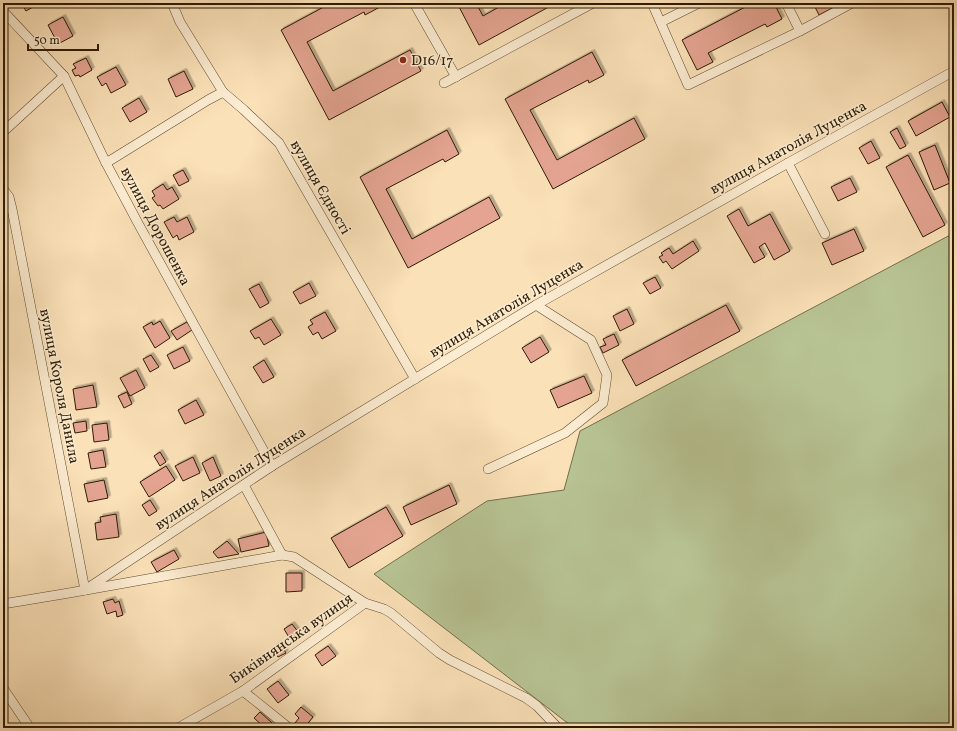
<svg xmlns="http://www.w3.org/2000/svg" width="957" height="731" viewBox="0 0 957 731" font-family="Vollkorn,serif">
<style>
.green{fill:#b8c494;stroke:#72704c}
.building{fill:#e4a491;stroke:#2d1b03;filter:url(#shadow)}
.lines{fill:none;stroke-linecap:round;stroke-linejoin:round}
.minor-casing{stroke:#604c30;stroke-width:10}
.minor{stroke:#fcecd1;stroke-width:9}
.poi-dot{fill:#8f2418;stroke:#fcecd1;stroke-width:1.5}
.labels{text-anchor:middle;stroke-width:3;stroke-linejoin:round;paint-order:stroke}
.poi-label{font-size:15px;fill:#2d1b03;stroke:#fcecd1;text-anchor:start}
.street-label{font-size:15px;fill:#2d1b03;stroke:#fcecd1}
</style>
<defs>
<filter id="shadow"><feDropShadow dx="2.5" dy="-2.5" stdDeviation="0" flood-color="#0004"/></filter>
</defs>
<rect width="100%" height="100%" fill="#fbe1b8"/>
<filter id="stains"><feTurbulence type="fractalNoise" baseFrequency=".005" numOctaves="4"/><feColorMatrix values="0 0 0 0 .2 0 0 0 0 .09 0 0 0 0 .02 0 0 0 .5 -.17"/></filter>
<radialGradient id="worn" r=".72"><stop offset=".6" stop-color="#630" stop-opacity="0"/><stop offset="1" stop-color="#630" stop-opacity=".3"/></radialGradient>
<polygon class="green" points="954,233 954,728 574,728 374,574 487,501 564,490 580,431"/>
<g class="building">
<polygon points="21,3 40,3 26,11"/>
<polygon points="331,3 378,3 380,7 365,15 364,12 307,42 333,91 410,50 421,71 329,120 281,30"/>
<polygon points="457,3 476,3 483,16 506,3 556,3 479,45"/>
<polygon points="753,3 774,3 782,19 767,27 765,24 708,53 713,62 697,70 682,40"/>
<polygon points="813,3 837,3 838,5 819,15"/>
<polygon points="63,17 73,36 58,44 48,25"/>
<polygon points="592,52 604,75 589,83 588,80 530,110 557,160 634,118 645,139 553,189 505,99"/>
<polygon points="86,58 92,70 80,77 79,75 75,76 72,70 76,68 73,64"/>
<polygon points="116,67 126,85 111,93 106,83 102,86 97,77"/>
<polygon points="184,71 193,89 176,97 168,79"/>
<polygon points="139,98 147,112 130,122 122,108"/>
<polygon points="942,102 950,117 916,136 908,121"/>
<polygon points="897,128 906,146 900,149 890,132"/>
<polygon points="447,130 459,154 445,162 443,159 386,189 412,239 489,197 500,218 408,268 360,177"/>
<polygon points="871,141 880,158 868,164 859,148"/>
<polygon points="935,145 950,183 934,190 919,152"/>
<polygon points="908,155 945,225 923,237 886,167"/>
<polygon points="183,170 189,181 179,186 173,175"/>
<polygon points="850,178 857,192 838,201 831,187"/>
<polygon points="163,184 167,190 172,187 179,199 163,209 160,205 158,206 152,198 155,196 152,191"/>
<polygon points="739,209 748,226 770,214 790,251 774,260 765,243 759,247 765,257 754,263 727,216"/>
<polygon points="174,217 177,222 187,217 194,232 179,240 177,235 173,238 164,222"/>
<polygon points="854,229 864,251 832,265 822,243"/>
<polygon points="693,241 699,251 672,269 666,261 663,263 659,257 663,255 661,253 669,248 673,254"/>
<polygon points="655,277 661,288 650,294 643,283"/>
<polygon points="309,283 316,296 300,304 293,292"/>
<polygon points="259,284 269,303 260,308 249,289"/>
<polygon points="726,305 740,331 636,386 622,360"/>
<polygon points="627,309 634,324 620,331 613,316"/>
<polygon points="325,312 336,331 322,339 318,332 313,335 308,327 313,324 310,320"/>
<polygon points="271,319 281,335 264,345 259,337 255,339 250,331"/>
<polygon points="160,321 170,338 155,348 143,327 152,322 153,325"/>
<polygon points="187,322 192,330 177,340 171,331"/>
<polygon points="614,334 619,345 603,353 600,347 606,345 603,339"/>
<polygon points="540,337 549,352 531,363 522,348"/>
<polygon points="183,347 190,361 174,369 167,355"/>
<polygon points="151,355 159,367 150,372 143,359"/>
<polygon points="264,360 274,377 263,383 253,367"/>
<polygon points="136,370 145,388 130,396 120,378"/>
<polygon points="584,376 592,393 558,408 550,390"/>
<polygon points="93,385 97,407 76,410 73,389"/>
<polygon points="127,392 132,404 124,408 118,396"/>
<polygon points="196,400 204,415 185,424 178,410"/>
<polygon points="86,421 87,431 75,433 73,423"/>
<polygon points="107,423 109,440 94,442 92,425"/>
<polygon points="103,450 106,467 91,469 88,453"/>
<polygon points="160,452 166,462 160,466 154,456"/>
<polygon points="193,457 200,473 183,481 175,466"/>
<polygon points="213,457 221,476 210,481 202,463"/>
<polygon points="166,466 175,480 149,497 140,482"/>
<polygon points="104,480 108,498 88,502 84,484"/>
<polygon points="449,485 457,504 411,525 403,507"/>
<polygon points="150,500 157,511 149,516 142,505"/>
<polygon points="386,507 403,536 349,568 331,538"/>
<polygon points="116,514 119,537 97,540 95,523 101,522 100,517"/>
<polygon points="266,532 269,546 241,552 238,539"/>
<polygon points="227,541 239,554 218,558 213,552"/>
<polygon points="174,550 179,559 157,572 151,562"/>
<polygon points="286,573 302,573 302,591 286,592"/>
<polygon points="113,599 115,603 119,601 123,615 117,617 116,611 107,614 103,602"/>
<polygon points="292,624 299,633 290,639 284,629"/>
<polygon points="280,643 286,653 278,657 273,648"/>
<polygon points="328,646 336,656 322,666 315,655"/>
<polygon points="278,681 289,695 278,703 267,689"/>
<polygon points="301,707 313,717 304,728 301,728 295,723 299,718 295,714"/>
<polygon points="260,712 272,723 267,728 265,728 254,718"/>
</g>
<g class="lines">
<defs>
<g id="minor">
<polyline points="172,3 180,22 223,92 244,110 279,143 415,379"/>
<polyline points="414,3 456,77"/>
<polyline points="652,3 688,85 800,31 852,3"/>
<polyline points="786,3 800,31"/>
<polyline points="3,11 64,76 106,163 139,225 272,466"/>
<polyline points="661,22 699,3"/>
<polyline points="444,83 593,3"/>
<polyline points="3,132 64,76"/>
<polyline points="106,163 208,100 223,92"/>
<polyline points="788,163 825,234"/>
<polyline points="3,189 9,197 12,209 85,590"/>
<polyline points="488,469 565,433 603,403 607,375 591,340 536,305"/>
<polyline points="244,485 282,555"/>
<polyline points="85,590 272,466 536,305 788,163 954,71"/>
<polyline points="3,604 69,593 282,555 294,557 365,603 384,609 391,613 439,653 450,660 526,698 537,706 558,728"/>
<polyline points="3,688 30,728"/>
<polyline points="243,691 289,728"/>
<polyline points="178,728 243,691 365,603"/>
</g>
</defs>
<use href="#minor" class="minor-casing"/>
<use href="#minor" class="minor"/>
</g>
<circle class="poi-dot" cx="403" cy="60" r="4"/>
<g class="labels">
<g class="poi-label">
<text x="411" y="65">D16/17</text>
</g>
<g class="street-label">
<text transform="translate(788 147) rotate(-29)" y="5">вулиця Анатолія Луценка</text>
<text transform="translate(321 187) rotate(60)" y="5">вулиця Єдності</text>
<text transform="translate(156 226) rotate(62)" y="5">вулиця Дорошенка</text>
<text transform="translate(506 308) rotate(-31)" y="5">вулиця Анатолія Луценка</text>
<text transform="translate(60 386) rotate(79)" y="5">вулиця Короля Данила</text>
<text transform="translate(230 478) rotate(-33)" y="5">вулиця Анатолія Луценка</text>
<text transform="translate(291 638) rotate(-35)" y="5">Биківнянська вулиця</text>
</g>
</g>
<rect width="957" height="731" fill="none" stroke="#fbe1b8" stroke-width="16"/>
<rect x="4" y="4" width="949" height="723" fill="none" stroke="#2d1b03" stroke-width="2"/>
<rect x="8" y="8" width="941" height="715" fill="none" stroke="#2d1b03"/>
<path d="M28 44v6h70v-6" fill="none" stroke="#2d1b03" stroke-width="2"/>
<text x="34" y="44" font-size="12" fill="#2d1b03" stroke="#fcecd1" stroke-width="3" paint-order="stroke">50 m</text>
<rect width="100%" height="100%" filter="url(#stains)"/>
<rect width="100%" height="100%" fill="url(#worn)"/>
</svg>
